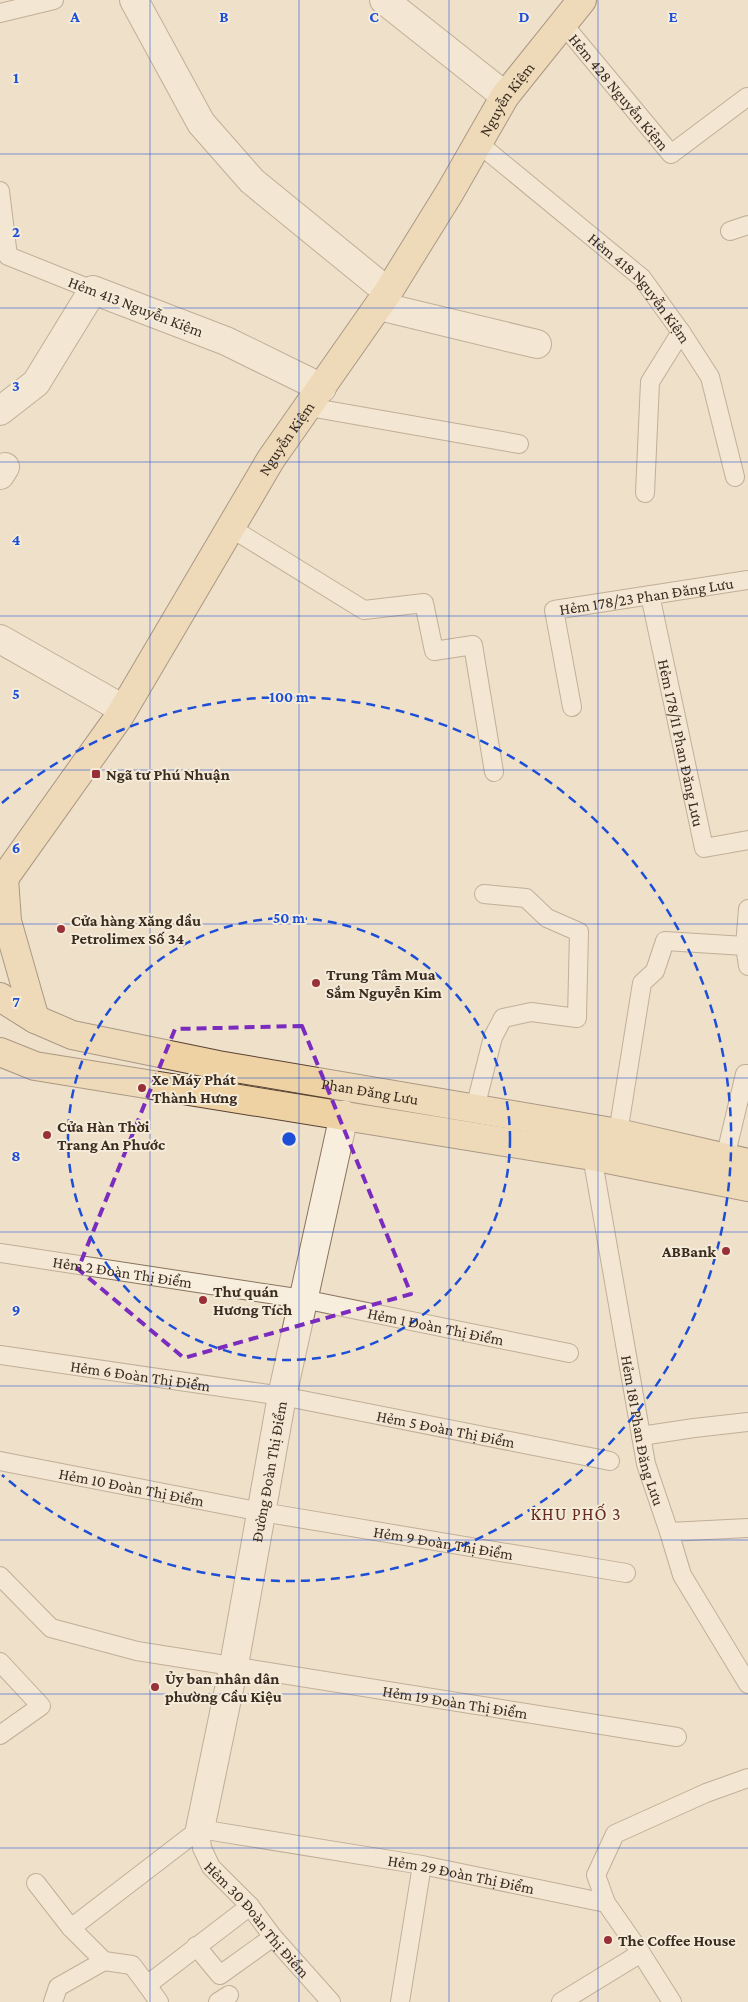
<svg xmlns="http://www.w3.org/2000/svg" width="748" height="2002" viewBox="0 0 748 2002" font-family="'Crimson Pro',serif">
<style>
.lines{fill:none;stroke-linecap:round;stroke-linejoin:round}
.lane-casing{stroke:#8a735e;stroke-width:20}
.street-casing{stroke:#8a735e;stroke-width:30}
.primary-casing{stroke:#584132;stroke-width:30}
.lane{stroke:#f8eedd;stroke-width:18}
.street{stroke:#f8eedd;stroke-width:28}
.primary{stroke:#eed2a4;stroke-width:28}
.marked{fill:none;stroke:#7b2cbf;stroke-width:4;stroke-dasharray:10 6;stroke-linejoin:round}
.grid{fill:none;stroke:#1d4ed8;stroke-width:1;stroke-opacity:0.55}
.ring{fill:none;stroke:#1d4ed8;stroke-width:2.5;stroke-dasharray:9 6}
.poi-dot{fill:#973037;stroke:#f5ebd9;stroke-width:2}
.labels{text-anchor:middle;stroke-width:4;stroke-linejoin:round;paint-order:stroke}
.street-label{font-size:16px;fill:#3b2c21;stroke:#f5ebd9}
.poi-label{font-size:16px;font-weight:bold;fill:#3b2c21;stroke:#f5ebd9;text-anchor:start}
.neighbourhood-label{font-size:18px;letter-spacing:1px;fill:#662c22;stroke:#f5ebd9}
.grid-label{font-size:16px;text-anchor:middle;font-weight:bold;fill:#1d4ed8;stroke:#f5ebd9;stroke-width:4;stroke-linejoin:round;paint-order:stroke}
.centre{fill:#1d4ed8;stroke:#f5ebd9;stroke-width:2.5}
.ring-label{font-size:15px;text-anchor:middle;font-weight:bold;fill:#1d4ed8;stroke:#f5ebd9;stroke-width:4;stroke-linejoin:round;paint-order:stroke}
</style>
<rect width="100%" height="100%" fill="#eee0c9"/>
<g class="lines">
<defs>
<g id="lane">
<polyline points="0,13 54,0"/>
<path id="s1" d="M563 24 671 154 747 97"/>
<path id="s2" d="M478 143 642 278 681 332 710 377 735 477"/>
<polyline points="0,191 8,256 93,290"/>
<polyline points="730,231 748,225"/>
<polyline points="309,407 519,444"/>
<polyline points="645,493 650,382 681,332"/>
<polyline points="231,528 364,610 424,603 434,651 473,645 494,772"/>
<path id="s3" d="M650 595 704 848 748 840"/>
<path id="s4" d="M572 707 554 610 748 580"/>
<polyline points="748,909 745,946 748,966"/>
<polyline points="475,1108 493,1037 503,1018 531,1012 577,1018 579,932 547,918 526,898 484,894"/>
<polyline points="618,1133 642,983 655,971 665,941 745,946"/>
<path id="s5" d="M592 1156 646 1464 669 1532 682 1575 748 1684"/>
<polyline points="725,1158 745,1074 748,1074"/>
<path id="s6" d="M0 1253 303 1299 569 1353"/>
<path id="s7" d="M0 1355 282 1396 610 1461"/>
<polyline points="641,1436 694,1428 748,1422"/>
<path id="s8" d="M0 1461 262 1512 626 1573"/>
<polyline points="669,1532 748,1528"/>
<path id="s9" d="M0 1576 51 1628 137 1651 677 1737"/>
<polyline points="0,1662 41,1706 0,1735"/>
<path id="s10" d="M200 1829 422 1865 606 1903 641 1953 672 2002"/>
<path id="s11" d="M200 1829 202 1848 211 1867 250 1906 273 1937 331 2002"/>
<polyline points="36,1883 71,1928 104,1961 132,1965 147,1985 250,1906"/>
<polyline points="606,1903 596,1875 615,1834 706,1793 748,1778"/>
<polyline points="71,1928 200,1829"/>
<polyline points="196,1946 220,1975 273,1937"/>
<polyline points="147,1985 159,2002"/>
<polyline points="53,2002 58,1987 104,1961"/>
<polyline points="218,2002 229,1995"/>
<polyline points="400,2002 422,1865"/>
<polyline points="561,2002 641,1953"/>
</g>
<g id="street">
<polyline points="134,0 201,123 252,181 388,292"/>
<polyline points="384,0 505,96"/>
<polyline points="379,306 537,344"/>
<polyline points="0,411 36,383 93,290 226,341 322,388"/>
<polyline points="0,475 5,467"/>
<polyline points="0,639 123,709"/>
<path id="s12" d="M200 1829 234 1665 282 1396 344 1115"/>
</g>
<g id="primary">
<polyline points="4,878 7,921 35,1019"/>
<path id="s13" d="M0 884 119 717 271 459 388 292 450 192 505 96 582 0"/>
<path id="s14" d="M0 997 35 1019 72 1035 218 1065 618 1133 748 1163"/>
<polyline points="0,1052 35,1066 592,1156 748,1187"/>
</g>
</defs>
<use href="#lane" class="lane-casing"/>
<use href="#street" class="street-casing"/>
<use href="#primary" class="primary-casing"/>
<use href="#lane" class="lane"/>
<use href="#street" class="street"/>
<use href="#primary" class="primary"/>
</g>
<path d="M0 0H748V2002H0ZM302 1026 411 1294 184 1358 78 1269 175 1029Z" fill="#eee0c9" fill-opacity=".55" fill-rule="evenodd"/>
<path class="marked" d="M302 1026 411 1294 184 1358 78 1269 175 1029Z"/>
<path class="grid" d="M150 0V2002M299 0V2002M449 0V2002M598 0V2002M0 154H748M0 308H748M0 462H748M0 616H748M0 770H748M0 924H748M0 1078H748M0 1232H748M0 1386H748M0 1540H748M0 1694H748M0 1848H748"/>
<g class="ring">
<circle cx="289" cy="1139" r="221"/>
<path d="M2 803A442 442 0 1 1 2 1475"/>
</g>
<g class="poi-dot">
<rect x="91" y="769" width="10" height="10" rx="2.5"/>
<circle cx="61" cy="929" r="5"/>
<circle cx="316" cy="983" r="5"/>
<circle cx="142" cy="1088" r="5"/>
<circle cx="47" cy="1135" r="5"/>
<circle cx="726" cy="1251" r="5"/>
<circle cx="203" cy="1300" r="5"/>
<circle cx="155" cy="1687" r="5"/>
<circle cx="608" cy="1940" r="5"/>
</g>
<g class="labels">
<g class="street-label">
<text dy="6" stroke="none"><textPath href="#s1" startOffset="88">Hẻm 428 Nguyễn Kiệm</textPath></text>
<text dy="6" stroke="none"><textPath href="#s13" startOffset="935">Nguyễn Kiệm</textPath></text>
<text dy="6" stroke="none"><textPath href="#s2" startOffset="218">Hẻm 418 Nguyễn Kiệm</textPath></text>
<text transform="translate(136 306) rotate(21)" y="6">Hẻm 413 Nguyễn Kiệm</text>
<text dy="6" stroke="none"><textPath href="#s13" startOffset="530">Nguyễn Kiệm</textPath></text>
<text dy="6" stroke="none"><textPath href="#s4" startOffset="192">Hẻm 178/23 Phan Đăng Lưu</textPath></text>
<text dy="6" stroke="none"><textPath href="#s3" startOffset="151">Hẻm 178/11 Phan Đăng Lưu</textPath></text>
<text dy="6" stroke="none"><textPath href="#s14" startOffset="385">Phan Đăng Lưu</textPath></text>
<text dy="6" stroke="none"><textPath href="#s6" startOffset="124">Hẻm 2 Đoàn Thị Điểm</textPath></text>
<text dy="6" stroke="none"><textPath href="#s6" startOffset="442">Hẻm 1 Đoàn Thị Điểm</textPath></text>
<text dy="6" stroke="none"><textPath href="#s7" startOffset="142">Hẻm 6 Đoàn Thị Điểm</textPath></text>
<text dy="6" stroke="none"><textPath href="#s7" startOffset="452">Hẻm 5 Đoàn Thị Điểm</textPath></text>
<text dy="6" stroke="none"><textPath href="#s5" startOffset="279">Hẻm 181 Phan Đăng Lưu</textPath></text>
<text dy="6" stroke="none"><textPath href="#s12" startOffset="364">Đường Đoàn Thị Điểm</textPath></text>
<text dy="6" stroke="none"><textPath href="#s8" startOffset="134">Hẻm 10 Đoàn Thị Điểm</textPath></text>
<text dy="6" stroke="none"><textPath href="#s8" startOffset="451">Hẻm 9 Đoàn Thị Điểm</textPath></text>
<text dy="6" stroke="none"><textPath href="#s9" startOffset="484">Hẻm 19 Đoàn Thị Điểm</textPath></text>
<text dy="6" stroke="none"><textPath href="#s10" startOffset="265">Hẻm 29 Đoàn Thị Điểm</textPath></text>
<text dy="6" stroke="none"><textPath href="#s11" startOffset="110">Hẻm 30 Đoàn Thị Điểm</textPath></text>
</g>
<g class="poi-label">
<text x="106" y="780">Ngã tư Phú Nhuận</text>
<text x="71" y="926">Cửa hàng Xăng dầu<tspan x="71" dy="18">Petrolimex Số 34</tspan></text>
<text x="326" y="980">Trung Tâm Mua<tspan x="326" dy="18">Sắm Nguyễn Kim</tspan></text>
<text x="152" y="1085">Xe Máy Phát<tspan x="152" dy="18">Thành Hưng</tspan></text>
<text x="57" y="1132">Cửa Hàn Thời<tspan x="57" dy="18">Trang An Phước</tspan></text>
<text x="716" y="1257" text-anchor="end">ABBank</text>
<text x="213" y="1297">Thư quán<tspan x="213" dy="18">Hương Tích</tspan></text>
<text x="165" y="1684">Ủy ban nhân dân<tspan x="165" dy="18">phường Cầu Kiệu</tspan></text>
<text x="618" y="1946">The Coffee House</text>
</g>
<g class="neighbourhood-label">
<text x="576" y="1520">KHU PHỐ 3</text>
</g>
</g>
<g class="grid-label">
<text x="75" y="22">A</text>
<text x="224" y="22">B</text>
<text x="374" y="22">C</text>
<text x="524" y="22">D</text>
<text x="673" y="22">E</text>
<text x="16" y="83">1</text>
<text x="16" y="237">2</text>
<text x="16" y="391">3</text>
<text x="16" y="545">4</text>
<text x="16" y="699">5</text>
<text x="16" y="853">6</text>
<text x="16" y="1007">7</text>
<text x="16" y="1161">8</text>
<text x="16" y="1315">9</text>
</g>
<circle cx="289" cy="1139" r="8" class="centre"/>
<g class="ring-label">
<text x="289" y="702">100 m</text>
<text x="289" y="923">50 m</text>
</g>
</svg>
